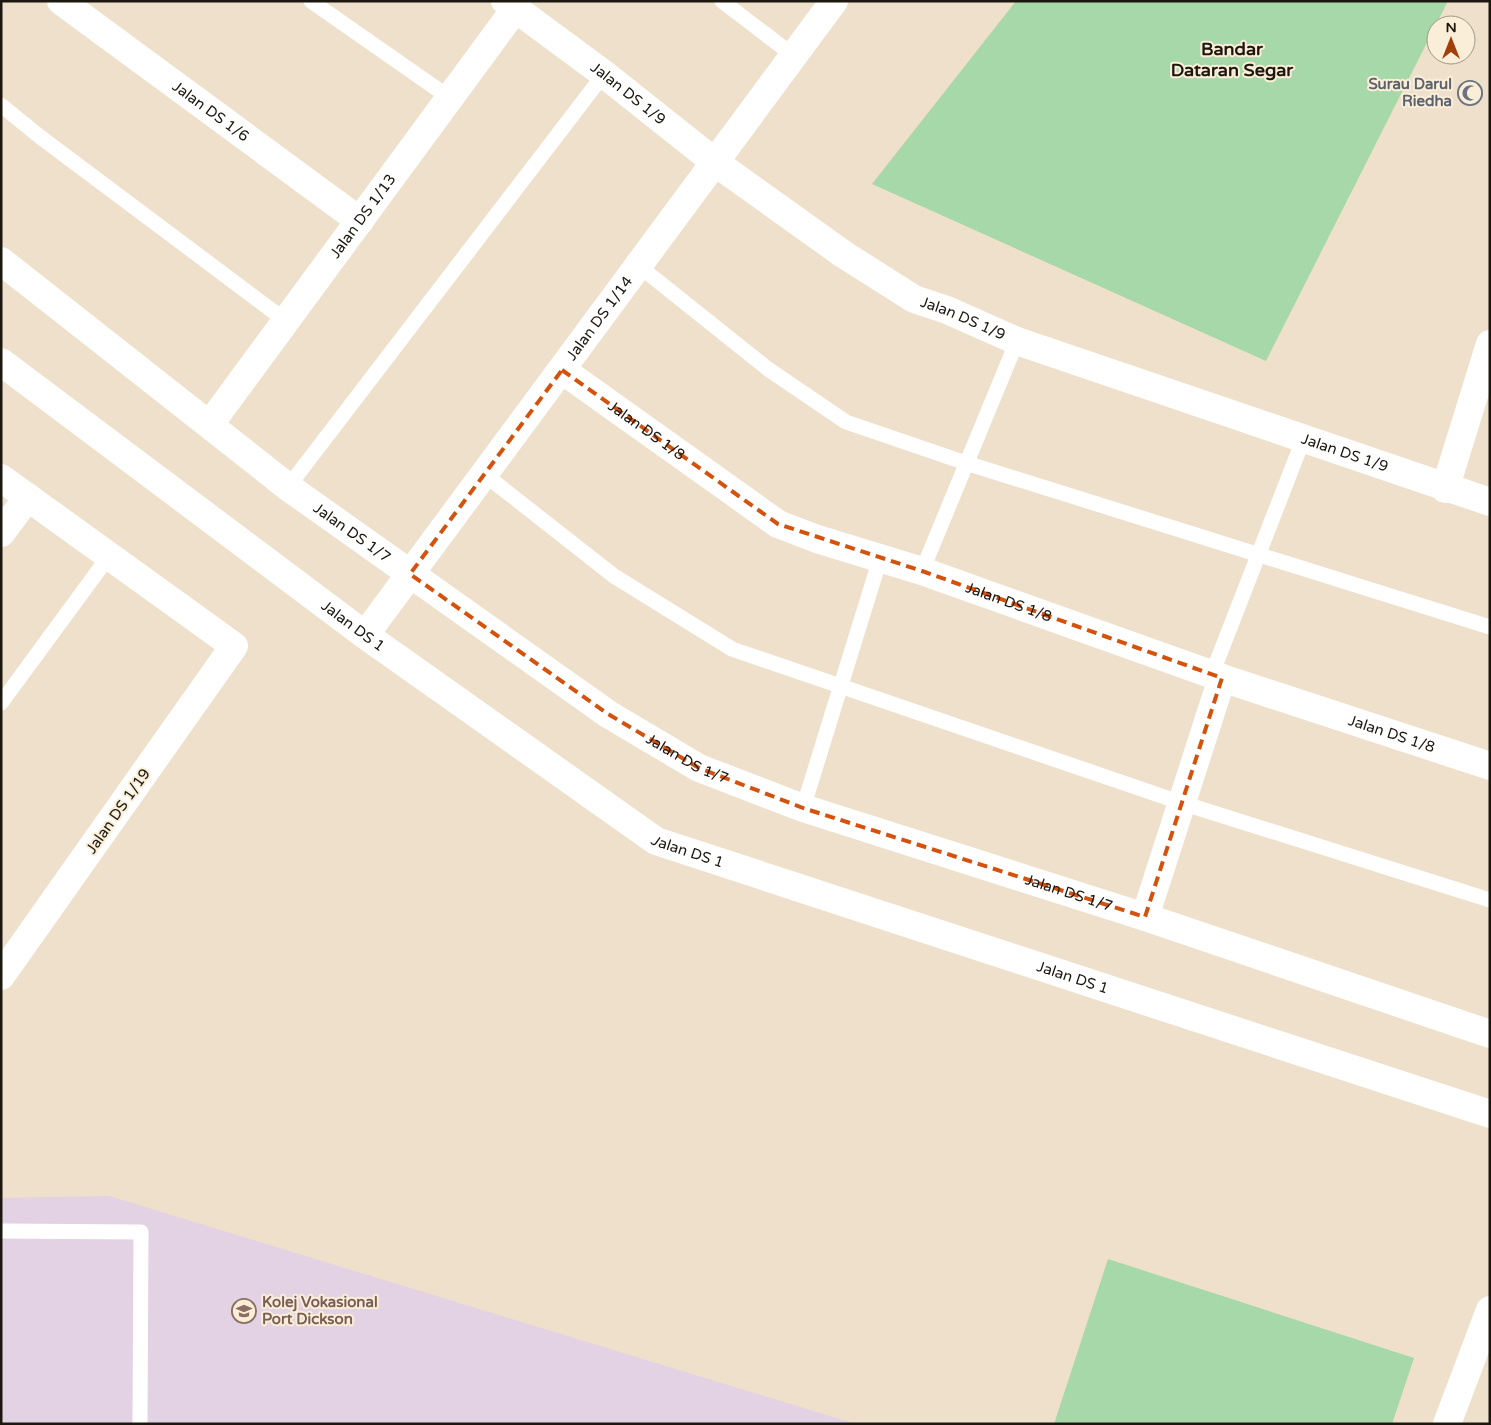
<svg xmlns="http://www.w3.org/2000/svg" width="1491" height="1425" viewBox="0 0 1491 1425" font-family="'Varela Round',sans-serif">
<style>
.education{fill:#e3d2e4}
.green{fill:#a7d8a9}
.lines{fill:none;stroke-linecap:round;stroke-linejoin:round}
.lane{stroke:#fff;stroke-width:15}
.street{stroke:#fff;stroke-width:28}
.marked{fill:none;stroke:#d4520c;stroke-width:4;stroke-dasharray:10 6;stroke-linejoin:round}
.labels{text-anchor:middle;stroke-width:4;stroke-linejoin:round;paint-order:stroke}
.worship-label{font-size:15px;font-weight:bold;fill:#5b616d;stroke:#fbeed8;text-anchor:end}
.street-label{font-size:15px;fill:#1c1810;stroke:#fbeed8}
.education-label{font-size:15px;font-weight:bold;fill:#785e54;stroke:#fbeed8;text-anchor:start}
.quarter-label{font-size:18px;font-weight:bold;fill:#1c1810;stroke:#fbeed8}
</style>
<rect width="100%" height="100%" fill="#eee0cb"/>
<polygon class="education" points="109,1196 856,1424 1,1424 1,1198"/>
<g class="green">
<polygon points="1016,1 1448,1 1266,361 872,184"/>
<polygon points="1108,1259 1414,1358 1392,1424 1054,1424"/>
</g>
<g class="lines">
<g class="lane">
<polyline points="311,1 450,98"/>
<polyline points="722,1 794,56"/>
<polyline points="1,105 39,136 286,321"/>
<polyline points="639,266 768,369 846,422 966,463 1490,627"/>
<polyline points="484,474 614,576 732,649 1182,803 1490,900"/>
<polyline points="288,487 604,74"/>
<polyline points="922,571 1017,341"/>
<polyline points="1212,674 1303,440"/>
<polyline points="1,703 109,556"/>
<polyline points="803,808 880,559"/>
<polyline points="1,1231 141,1232 140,1424"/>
</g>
<g class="street">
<path id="s1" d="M61 1 360 221"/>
<path id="s2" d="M505 1 604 74 716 163 843 254 914 299 947 310 1017 341 1490 502"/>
<path id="s3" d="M1 261 288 487 608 714 699 768 803 808 1145 917 1490 1034"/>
<path id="s4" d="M1 362 365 635 656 841 1490 1114"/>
<path id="s5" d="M562 370 778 524 817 539 922 571 1222 678 1490 766"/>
<path id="s6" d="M210 424 515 9"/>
<polyline points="1,478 234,646 1,976"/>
<polyline points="1445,489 1490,344"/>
<polyline points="1,533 28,497"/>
<path id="s7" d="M365 635 834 1"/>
<polyline points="1145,917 1222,678"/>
<polyline points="1447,1424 1490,1310"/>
</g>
</g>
<path class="marked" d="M562 370 778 524 922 571 1222 678 1145 917 803 808 699 768 608 714 410 574Z"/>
<defs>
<symbol id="mosque-ring" viewBox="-11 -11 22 22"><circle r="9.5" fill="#fbeed8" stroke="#6b7280" stroke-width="1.5"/><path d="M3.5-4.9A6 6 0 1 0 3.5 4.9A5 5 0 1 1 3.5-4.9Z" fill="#6b7280"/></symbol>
<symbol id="school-ring" viewBox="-11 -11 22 22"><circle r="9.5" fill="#fbeed8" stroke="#8d6e63" stroke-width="1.5"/><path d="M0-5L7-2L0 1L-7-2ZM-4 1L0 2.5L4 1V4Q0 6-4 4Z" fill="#8d6e63"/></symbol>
</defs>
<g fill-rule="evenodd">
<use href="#mosque-ring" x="1456" y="79" width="28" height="28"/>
<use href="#school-ring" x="230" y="1297" width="28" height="28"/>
</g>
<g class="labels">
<g class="worship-label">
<text x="1452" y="89">Surau Darul<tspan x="1452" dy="17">Riedha</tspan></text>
</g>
<g class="street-label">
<text dy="5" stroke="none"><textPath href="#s2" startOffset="154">Jalan DS 1/9</textPath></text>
<text dy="5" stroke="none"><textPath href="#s1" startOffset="186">Jalan DS 1/6</textPath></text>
<text dy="5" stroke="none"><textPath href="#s6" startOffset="258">Jalan DS 1/13</textPath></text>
<text dy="5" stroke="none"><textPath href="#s7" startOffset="394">Jalan DS 1/14</textPath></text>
<text dy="5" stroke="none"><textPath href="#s2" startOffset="559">Jalan DS 1/9</textPath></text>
<text dy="5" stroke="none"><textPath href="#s5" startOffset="104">Jalan DS 1/8</textPath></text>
<text dy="5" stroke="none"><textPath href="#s2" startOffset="964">Jalan DS 1/9</textPath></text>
<text dy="5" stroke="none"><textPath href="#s3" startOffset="444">Jalan DS 1/7</textPath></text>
<text dy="5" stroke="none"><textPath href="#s5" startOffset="509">Jalan DS 1/8</textPath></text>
<text dy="5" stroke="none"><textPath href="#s4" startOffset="440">Jalan DS 1</textPath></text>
<text dy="5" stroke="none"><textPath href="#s5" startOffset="914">Jalan DS 1/8</textPath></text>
<text dy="5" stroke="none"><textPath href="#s3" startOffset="849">Jalan DS 1/7</textPath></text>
<text transform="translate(118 811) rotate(-55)" y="5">Jalan DS 1/19</text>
<text dy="5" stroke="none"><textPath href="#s4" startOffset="845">Jalan DS 1</textPath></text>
<text dy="5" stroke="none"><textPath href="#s3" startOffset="1254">Jalan DS 1/7</textPath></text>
<text dy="5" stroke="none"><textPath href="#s4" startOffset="1250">Jalan DS 1</textPath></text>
</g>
<g class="education-label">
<text x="262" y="1307">Kolej Vokasional<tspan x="262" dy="17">Port Dickson</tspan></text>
</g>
<g class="quarter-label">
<text x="1232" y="55">Bandar<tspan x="1232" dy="21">Dataran Segar</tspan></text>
</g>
</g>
<rect width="1491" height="1425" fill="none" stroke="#1c1810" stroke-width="5"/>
<g transform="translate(1451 40)"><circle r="24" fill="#fbeed8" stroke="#a29888"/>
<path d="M0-4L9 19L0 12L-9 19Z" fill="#a23f06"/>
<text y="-8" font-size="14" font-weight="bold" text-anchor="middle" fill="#1c1810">N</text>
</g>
</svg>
